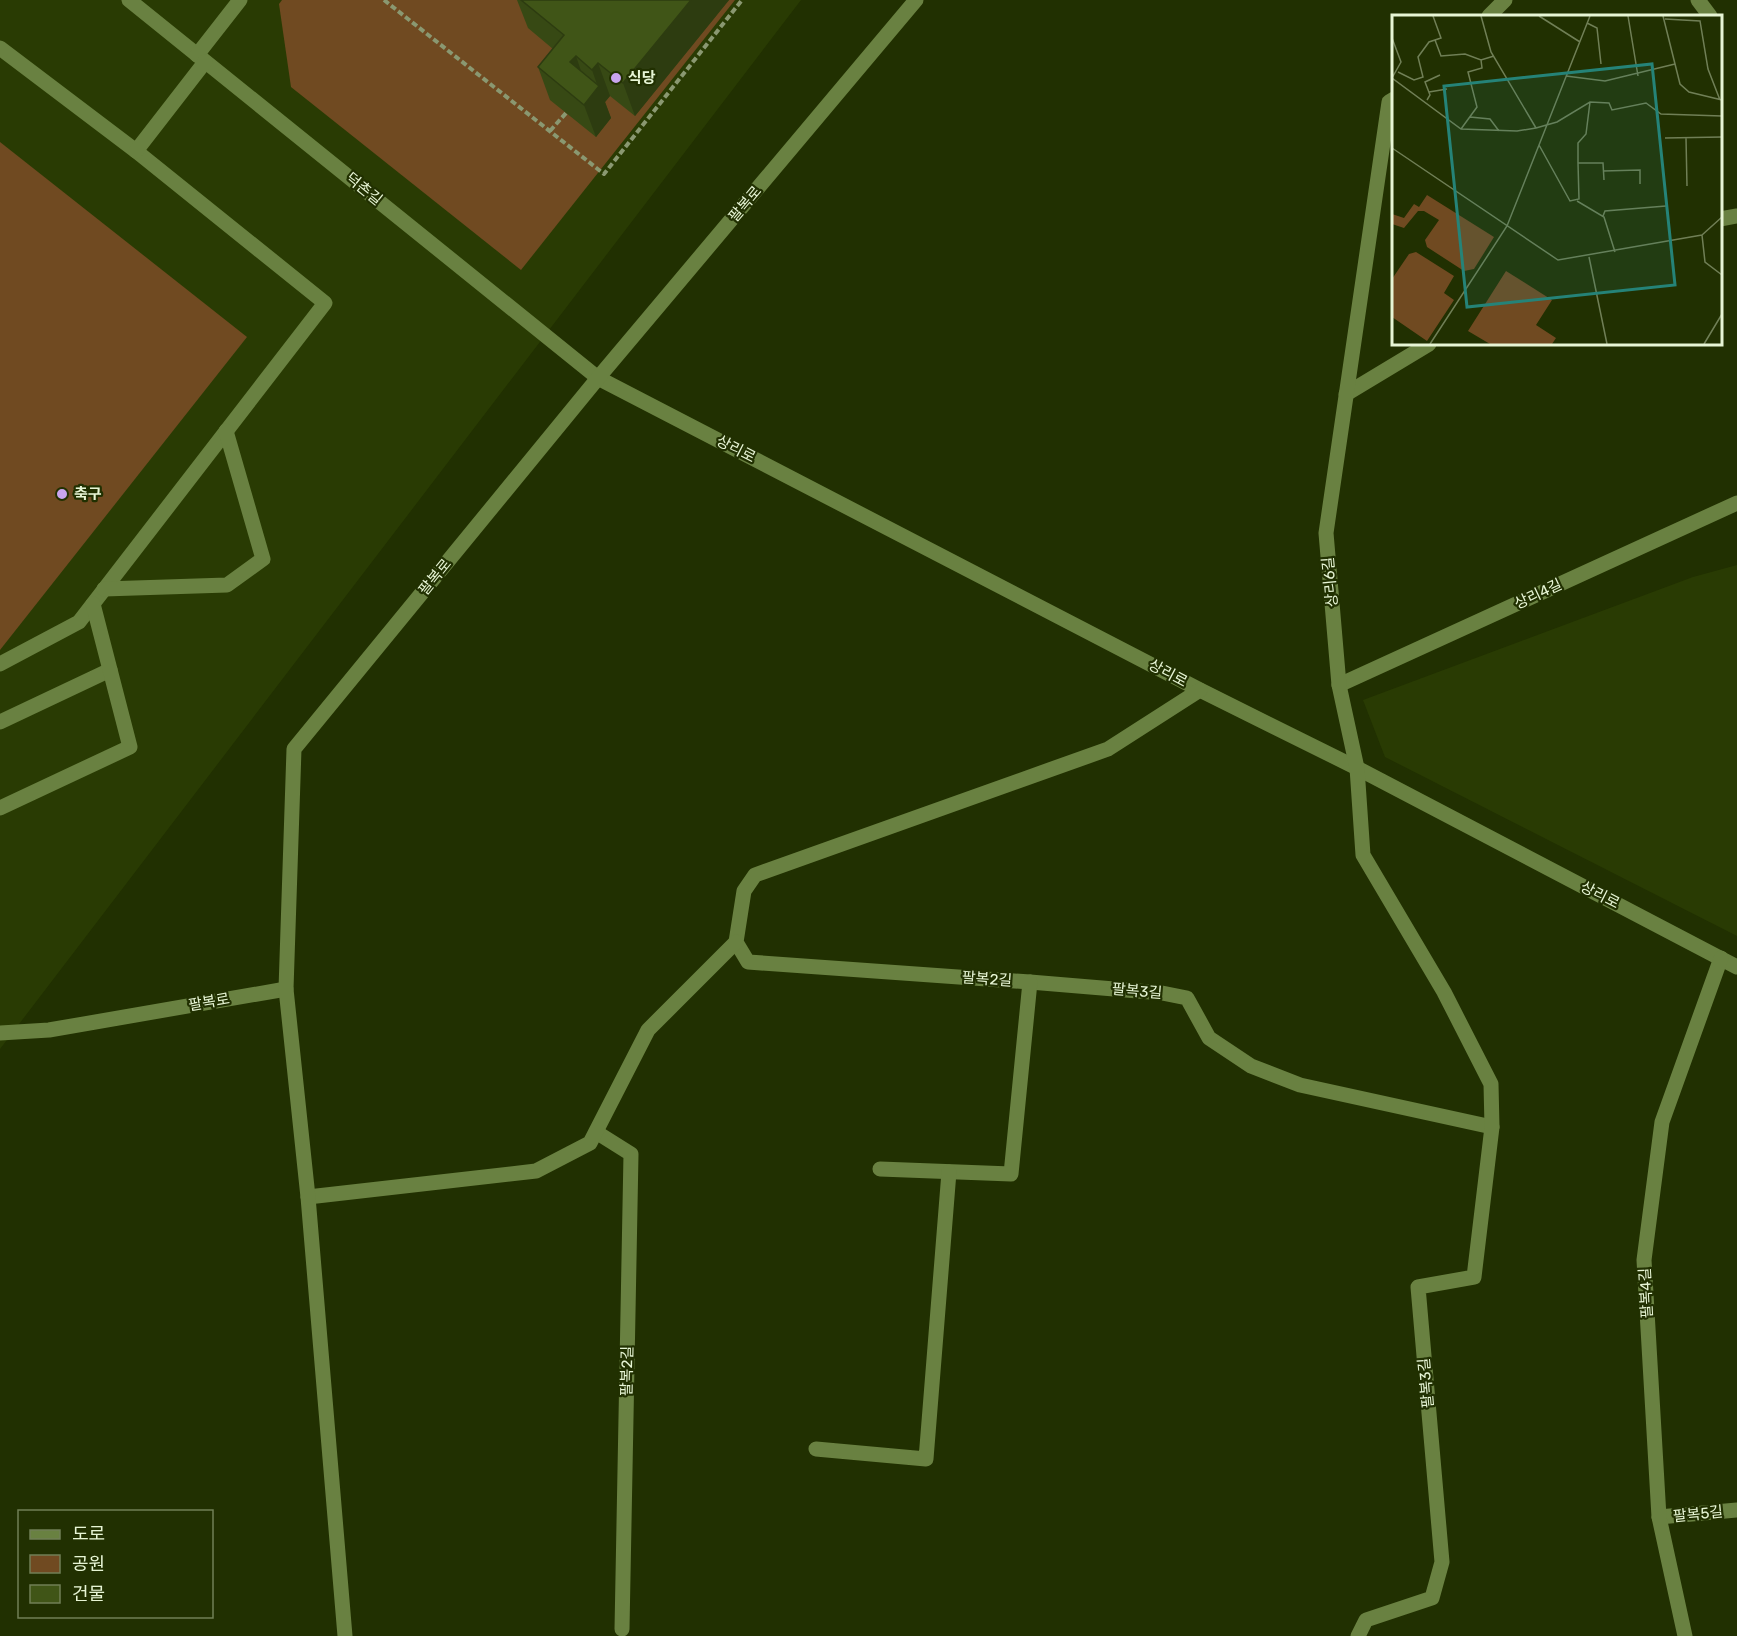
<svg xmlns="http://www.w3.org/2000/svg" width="1737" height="1636" viewBox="0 0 1737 1636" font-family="Rubik,'Noto Sans KR',sans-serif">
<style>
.built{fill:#293b03}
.green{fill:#704a21}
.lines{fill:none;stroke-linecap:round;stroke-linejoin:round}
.path{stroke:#8a9871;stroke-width:4;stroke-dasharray:6 3;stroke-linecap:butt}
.minor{stroke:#698141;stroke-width:15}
.wall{fill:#374914}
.shaded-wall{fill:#2d3c10}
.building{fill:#405517;stroke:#2d3c10;stroke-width:1.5}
.poi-dot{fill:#c9a5ee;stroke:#213001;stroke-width:2}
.labels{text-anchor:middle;stroke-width:4.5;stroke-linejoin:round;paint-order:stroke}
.poi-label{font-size:15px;font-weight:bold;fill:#e7f5d5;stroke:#213001;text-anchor:start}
.street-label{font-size:15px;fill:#e7f5d5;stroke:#213001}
.inset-road{fill:none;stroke:#707f56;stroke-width:1.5}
.view{fill:#258378;fill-opacity:0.15;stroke:#258378;stroke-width:3}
.inset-edge{fill:none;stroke:#e7f5d5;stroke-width:3}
</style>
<rect width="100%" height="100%" fill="#213001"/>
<g class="built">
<polygon points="0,0 801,0 0,1049"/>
<polygon points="1737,565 1737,936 1385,757 1363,700 1693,577"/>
</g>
<g class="green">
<polygon points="282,0 735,0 521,270 291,87 279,4"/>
<polygon points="0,142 247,337 0,650"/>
</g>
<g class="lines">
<g class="path">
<polyline points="384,0 604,174 742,0"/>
<polyline points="550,131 566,113"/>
</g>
<g class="minor">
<polyline points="129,0 598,378 1200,690 1357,768 1737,967"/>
<polyline points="1698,0 1710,16"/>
<polyline points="1489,16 1505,0"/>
<polyline points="0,48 136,151 325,303 79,622 0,664"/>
<polyline points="197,55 240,0"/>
<polyline points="136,151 205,62"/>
<polyline points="1720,219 1737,216"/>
<polyline points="1346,394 1429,344"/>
<polyline points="104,589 227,585 263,559 226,431"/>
<polyline points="1339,685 1737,503"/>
<polyline points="0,722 110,670"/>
<polyline points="0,808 130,747 93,604"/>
<polyline points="1030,982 1162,993 1187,998 1209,1038 1251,1066 1300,1085 1492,1127"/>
<polyline points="0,1033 49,1030 286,989"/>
<polyline points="596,1132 631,1154 622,1629"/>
<polyline points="880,1169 1011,1174 1030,982 748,962 736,942 744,891 755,875 1108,749 1200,690"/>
<polyline points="308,1197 536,1171 590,1143 648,1030 736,942"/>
<polyline points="816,1449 926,1459 949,1172"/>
<polyline points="1659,1517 1737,1510"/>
<polyline points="345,1636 308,1197 286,989 294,749 598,378 916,0"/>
<polyline points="1358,1636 1366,1620 1432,1598 1442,1562 1418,1287 1474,1277 1492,1127 1491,1084 1444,992 1363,855 1357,768 1339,685 1326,533 1389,102 1394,99"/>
<polyline points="1685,1636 1659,1517 1644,1260 1662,1122 1721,958"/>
</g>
</g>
<polygon class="wall" points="517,0 729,0 635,116 610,96 605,102 611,118 596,137 550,100 538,67 553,49 528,28"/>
<g class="shaded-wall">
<polygon points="691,0 729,0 635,116 623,83"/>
<polygon points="576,56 587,89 570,62"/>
<polygon points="598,63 610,96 605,102 611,118 596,137 584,105 598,87 592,70"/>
</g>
<polygon class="building" points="521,0 691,0 623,83 598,63 592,70 576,56 570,62 599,86 584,105 538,67 564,35"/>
<g class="poi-dot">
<circle cx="616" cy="78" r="6"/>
<circle cx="62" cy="494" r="6"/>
</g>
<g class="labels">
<g class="poi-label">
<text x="628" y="83">식당</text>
<text x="74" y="499">축구</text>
</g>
<g class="street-label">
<text transform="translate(364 189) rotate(39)" y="5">덕촌길</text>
<text transform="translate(745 204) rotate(-50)" y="5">팔복로</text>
<text transform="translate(736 449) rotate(27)" y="5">상리로</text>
<text transform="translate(435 577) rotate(-51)" y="5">팔복로</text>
<text transform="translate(1330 582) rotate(-95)" y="5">상리6길</text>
<text transform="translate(1538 594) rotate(-25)" y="5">상리4길</text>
<text transform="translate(1168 673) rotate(28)" y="5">상리로</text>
<text transform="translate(1600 895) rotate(27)" y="5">상리로</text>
<text transform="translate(987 979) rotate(4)" y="5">팔복2길</text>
<text transform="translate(1137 991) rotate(5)" y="5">팔복3길</text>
<text transform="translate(209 1002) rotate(-10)" y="5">팔복로</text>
<text transform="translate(1646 1293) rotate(-93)" y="5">팔복4길</text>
<text transform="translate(627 1371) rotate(-89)" y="5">팔복2길</text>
<text transform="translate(1426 1383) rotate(-95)" y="5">팔복3길</text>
<text transform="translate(1698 1514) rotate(-6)" y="5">팔복5길</text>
</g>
</g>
<g transform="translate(1392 15)">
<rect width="330" height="330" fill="#213001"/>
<path d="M35 180 102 222 82 254 72 256 35 232 33 225 47 205 32 196H26L12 213 0 209V199L12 203 22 189 27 192ZM24 237 62 261 52 278 62 285 35 326 0 302V264L17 239ZM114 256 160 285 144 310 164 323 160 329H98L76 316Z" fill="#704a21"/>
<path class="inset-road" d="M89 1 99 37 144 113M147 1 188 27M236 1 246 61M271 1 288 69 297 77 330 85M273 4 308 6 316 54 328 85M195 8 205 13 209 49M0 23 9 47 0 63 69 114 125 116 144 113 165 107 198 87 217 88 220 95 254 88 269 99 330 101M43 25 49 41 73 39 89 45 102 41M6 57 22 65 31 62 26 42 37 27 49 23 41 1M174 61 213 66 283 49M37 77 55 74M35 85 38 80 33 67 48 60M78 102 98 104 107 116M69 114 85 92 76 57 90 53 89 45M273 123 330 122M294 123 295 171M147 130 178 186 187 184 186 148H211L212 165M0 133 166 245 310 220M186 148V128L194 119 198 87M211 156 248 155V169M185 186 212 202 223 237M211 201 213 196 274 191M330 202 310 220 313 247 330 260M197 242 215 329M38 329 115 211 198 1M312 329 330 299"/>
<path class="view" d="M260 49 283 270 75 292 52 71Z"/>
<rect width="330" height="330" class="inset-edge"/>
</g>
<rect x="18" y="1510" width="195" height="108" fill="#213001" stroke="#707f56" stroke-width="1.5"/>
<rect x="30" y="1530" width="30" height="9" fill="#698141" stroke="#707f56" stroke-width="1.5"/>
<text x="72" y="1540" font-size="18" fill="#e7f5d5">도로</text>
<rect x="30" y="1555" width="30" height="18" fill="#704a21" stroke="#707f56" stroke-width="1.5"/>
<text x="72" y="1570" font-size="18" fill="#e7f5d5">공원</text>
<rect x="30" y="1585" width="30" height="18" fill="#405517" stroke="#707f56" stroke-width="1.5"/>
<text x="72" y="1600" font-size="18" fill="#e7f5d5">건물</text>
</svg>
